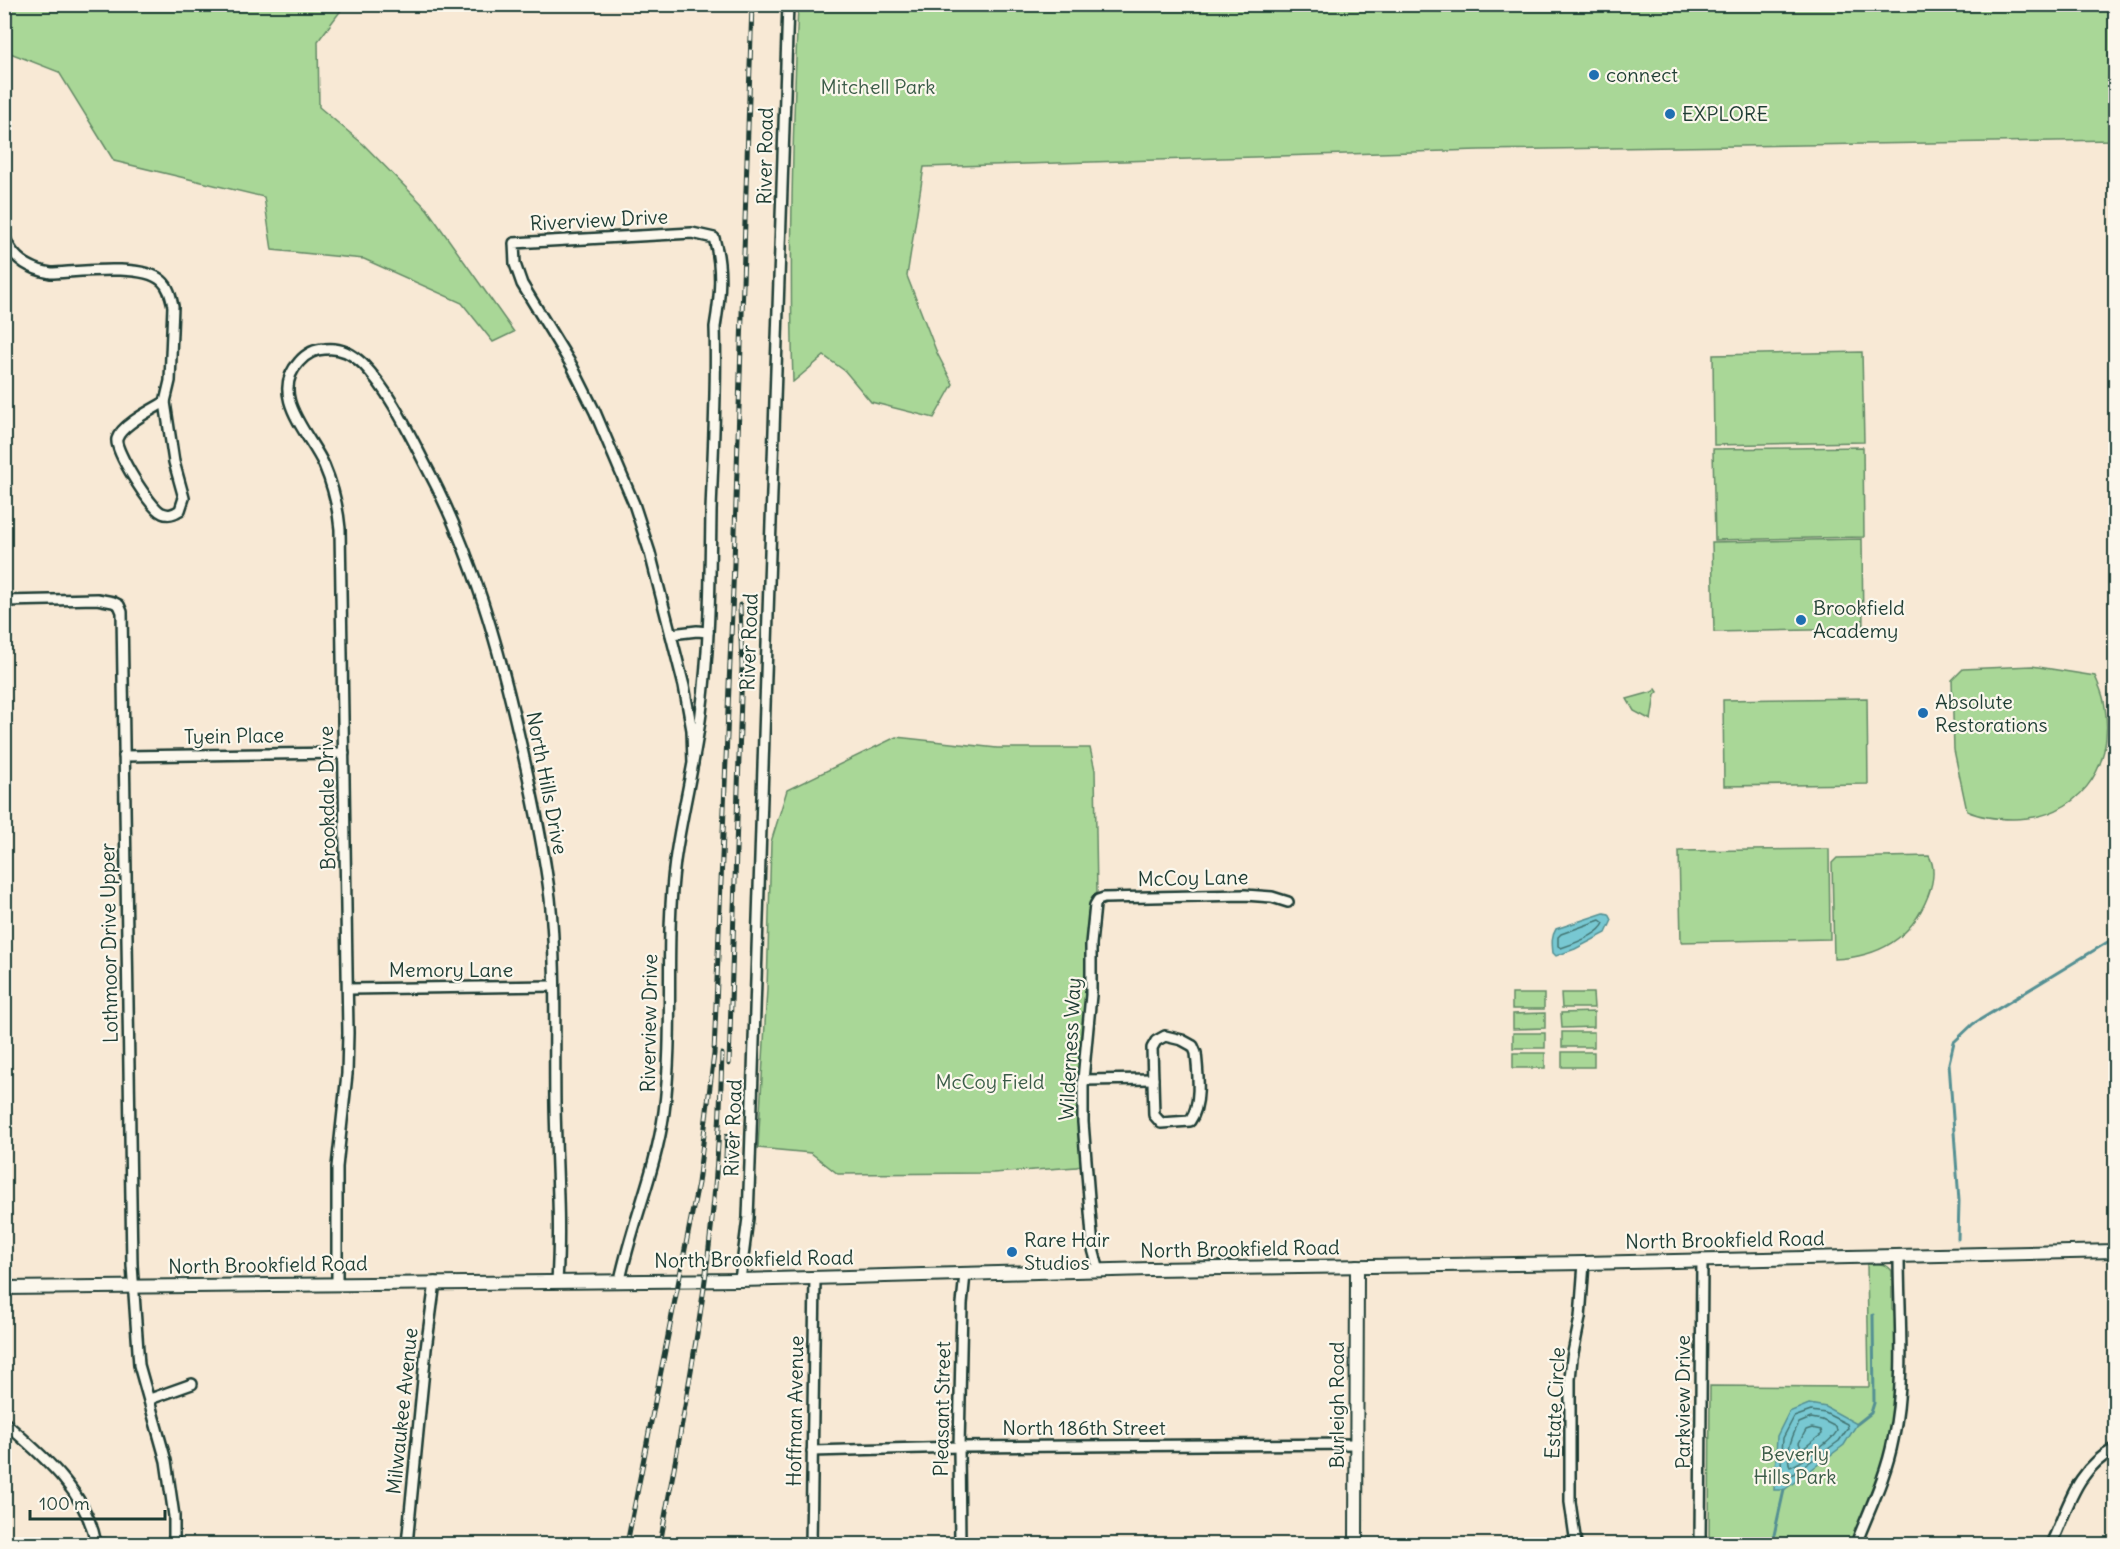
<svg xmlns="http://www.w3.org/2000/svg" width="2120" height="1549" viewBox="0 0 2120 1549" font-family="Delius,sans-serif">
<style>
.green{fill:#a9d797;stroke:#648a66;stroke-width:1.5}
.water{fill:#78c8d2;stroke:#549093;stroke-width:1.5}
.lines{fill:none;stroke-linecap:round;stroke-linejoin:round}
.shore{stroke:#437573;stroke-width:1.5}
.stream{stroke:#549093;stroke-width:3}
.street-casing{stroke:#1f3d34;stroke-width:14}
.secondary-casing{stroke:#1f3d34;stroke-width:16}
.street{stroke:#fbf7ec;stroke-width:9}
.secondary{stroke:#fbf7ec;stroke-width:12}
.rail-casing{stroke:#1f3d34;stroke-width:5}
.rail{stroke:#fbf7ec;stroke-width:3;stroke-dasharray:9;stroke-linecap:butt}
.poi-dot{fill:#1f6fb2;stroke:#fbf7ec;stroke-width:2}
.labels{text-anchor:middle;stroke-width:4.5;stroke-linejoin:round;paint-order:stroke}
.poi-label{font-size:20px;fill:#1f3d34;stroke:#fbf7ec;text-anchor:start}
.park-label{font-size:20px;fill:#3b5c48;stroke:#fbf7ec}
.street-label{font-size:20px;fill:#1f3d34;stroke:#fbf7ec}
</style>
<rect width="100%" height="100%" fill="#f8e9d5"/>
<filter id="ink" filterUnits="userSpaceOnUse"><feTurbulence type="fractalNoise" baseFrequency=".0167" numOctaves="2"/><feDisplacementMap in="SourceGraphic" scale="12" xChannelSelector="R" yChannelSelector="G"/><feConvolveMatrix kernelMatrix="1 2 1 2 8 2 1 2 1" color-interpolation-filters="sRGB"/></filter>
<g filter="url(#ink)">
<g class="green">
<polygon points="4,5 345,5 318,41 319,107 363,144 427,209 514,332 493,342 462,303 364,259 272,250 264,197 114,161 59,72 5,51"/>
<path d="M798 5H2115V140L1479 150 924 167 907 276 937 353 953 384 934 418 871 402 845 371 824 356 793 382C789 256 793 131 798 5Z"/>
<polygon points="1862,352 1864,442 1714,445 1713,355"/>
<polygon points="1863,447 1864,537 1715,540 1713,449"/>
<polygon points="1862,539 1863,629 1714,632 1712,542"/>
<path d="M2032 666 2095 676C2099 686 2104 696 2105 707 2115 770 2077 819 2013 819 1997 819 1982 818 1967 811L1954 750 1952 680 1963 669Z"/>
<polygon points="1656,689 1658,692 1655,695 1651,720 1634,711 1627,699 1652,692"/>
<polygon points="1867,698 1868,784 1724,786 1723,700"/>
<polygon points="896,737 997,748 1090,748 1095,770 1097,895 1090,914 1083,1163 1077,1167 993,1173 838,1174 811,1153 758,1148 767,989 771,842 787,790"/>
<polygon points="1829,849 1830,939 1681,942 1679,851"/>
<path d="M1929 856C1936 868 1933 883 1928 896 1911 939 1879 957 1834 959L1832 863 1837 858Z"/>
<polygon points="1561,993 1593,993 1594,1008 1562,1008"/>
<rect x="1512" y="994" width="32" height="15"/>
<polygon points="1594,1012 1594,1027 1562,1028 1561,1013"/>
<polygon points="1545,1013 1545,1028 1513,1029 1513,1014"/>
<rect x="1562" y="1032" width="32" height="15"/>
<rect x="1513" y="1033" width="32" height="15"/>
<rect x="1562" y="1052" width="32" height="15"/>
<rect x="1513" y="1053" width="32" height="15"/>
<path d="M1867 1264C1876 1264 1886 1262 1892 1271V1309L1897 1313C1897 1349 1899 1387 1893 1423 1887 1466 1868 1505 1851 1544H1709L1710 1386 1869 1387Z"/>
</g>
<g class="water">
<path d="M1604 913 1609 914 1612 920 1606 933 1575 949 1556 956 1553 953C1552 944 1551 937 1556 929Z"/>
<polygon points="1809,1404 1826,1407 1857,1424 1844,1445 1784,1490 1774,1490 1777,1436 1789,1412"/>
</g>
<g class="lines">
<g class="shore">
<path d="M1600 920 1604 923C1600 934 1573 944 1561 948L1558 946V937L1561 934Z"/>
<polygon points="1811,1411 1825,1413 1847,1424 1848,1428 1839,1441 1782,1482 1780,1479 1783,1438 1794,1417"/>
<path d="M1811 1418 1822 1420 1836 1427 1837 1431C1831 1442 1801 1463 1790 1467 1785 1453 1792 1436 1799 1423Z"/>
<polygon points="1812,1428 1821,1430 1822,1434 1804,1448 1801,1448 1799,1443 1806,1430"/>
</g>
<g class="stream">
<polyline points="1958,1239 1959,1201 1949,1063 1954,1042 1973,1024 2116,937"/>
<polyline points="1857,1424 1871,1413 1874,1403 1873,1315"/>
<polyline points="1772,1544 1784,1490"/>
</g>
<defs>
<g id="street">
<path d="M4 235C11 257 28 269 51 273 77 272 143 263 162 281 169 287 171 297 173 306L170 381 165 402"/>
<path d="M165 402 174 462 184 498 180 510C174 514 169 516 162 513 151 509 114 450 117 439 121 425 153 409 165 402Z"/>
<polyline points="4,601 97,599 113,602 119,605 122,612 132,1265 139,1365 166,1461 174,1516 174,1544"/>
<polyline points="671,634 697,631 708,632"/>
<polyline points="124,756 344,753"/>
<polyline points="349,989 554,986"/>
<path d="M1165 1036 1182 1040 1193 1046 1196 1053C1198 1073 1202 1105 1190 1121L1161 1123 1154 1115 1152 1048 1156 1041Z"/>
<polyline points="1083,1080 1153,1079"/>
<polyline points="1099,1271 1093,1249 1083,1122 1083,1080 1091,995 1091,944 1095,905 1098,900 1104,898 1245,895 1272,897 1288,902"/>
<path d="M620 1280C632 1223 656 1170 664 1112 675 1029 664 944 675 861 682 811 695 763 701 713 710 646 710 578 711 511 713 450 717 388 715 327 720 297 723 268 714 238L692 233 514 243 515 264 522 284 572 366 595 412 634 504 650 553 684 686 692 730 693 764"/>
<polyline points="740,1280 748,1218 750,1163 788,4"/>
<path d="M337 1284V1167L347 1074 348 1033 340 529C338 507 333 486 324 465 310 434 268 395 299 362 306 354 315 349 325 349 341 347 352 354 363 364 389 391 407 429 424 462 472 551 500 650 522 749 533 798 544 848 550 898 557 967 554 1036 555 1105 556 1163 561 1222 557 1281"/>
<polyline points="150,1399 192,1384"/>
<path d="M4 1422C43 1456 86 1491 96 1543"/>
<polyline points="812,1451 959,1447 1357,1444"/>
<polyline points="86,1544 104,1544"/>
<polyline points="407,1544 426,1349 435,1282"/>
<polyline points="811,1544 815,1278"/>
<polyline points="960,1544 959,1447 962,1304 965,1274"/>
<polyline points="1576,1544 1570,1502 1570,1379 1572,1358 1580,1318 1584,1263"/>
<polyline points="1700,1544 1702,1259"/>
<path d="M1856 1544C1869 1510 1886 1477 1893 1440 1906 1379 1899 1317 1899 1256"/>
<path d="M2051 1544C2069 1506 2075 1470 2116 1448"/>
</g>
<g id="secondary">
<polyline points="4,1288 740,1280 1150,1269 1584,1263 2116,1251"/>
<polyline points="1356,1544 1357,1266"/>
</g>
</defs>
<use href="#street" class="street-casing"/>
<use href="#secondary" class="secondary-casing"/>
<use href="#street" class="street"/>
<use href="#secondary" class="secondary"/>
<defs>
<g id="rail">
<polyline points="729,1064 742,666 740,605"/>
<polyline points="726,1157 727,1136"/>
<polyline points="627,1544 698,1183 714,1054 734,563 752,4"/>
<path d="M660 1544C676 1457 693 1369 705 1280 715 1205 720 1129 722 1054"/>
</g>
</defs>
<use href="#rail" class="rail-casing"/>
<use href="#rail" class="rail"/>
</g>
</g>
<g class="poi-dot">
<circle cx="1594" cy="75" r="6"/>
<circle cx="1670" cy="114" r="6"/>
<circle cx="1801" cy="620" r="6"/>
<circle cx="1923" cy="713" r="6"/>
<circle cx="1012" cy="1252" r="6"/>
</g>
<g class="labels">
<g class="poi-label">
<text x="1606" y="82">connect</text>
<text x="1682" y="121">EXPLORE</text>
<text x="1813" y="615">Brookfield<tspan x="1813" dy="23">Academy</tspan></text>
<text x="1935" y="709">Absolute<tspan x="1935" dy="23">Restorations</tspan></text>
<text x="1024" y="1247">Rare Hair<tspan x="1024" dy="23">Studios</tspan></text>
</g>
<g class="park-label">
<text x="878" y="94">Mitchell Park</text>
<text x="990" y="1089">McCoy Field</text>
<text x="1795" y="1461">Beverly<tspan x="1795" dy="23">Hills Park</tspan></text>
</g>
<g class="street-label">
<text transform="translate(765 156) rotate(-89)" y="7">River Road</text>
<text transform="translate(599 220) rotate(-3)" y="7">Riverview Drive</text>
<text transform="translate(749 642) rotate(-88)" y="7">River Road</text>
<text transform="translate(234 736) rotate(-1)" y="7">Tyein Place</text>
<text transform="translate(547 783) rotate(79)" y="7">North Hills Drive</text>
<text transform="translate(327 798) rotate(-91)" y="7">Brookdale Drive</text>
<text transform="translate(1193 878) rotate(-1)" y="7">McCoy Lane</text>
<text transform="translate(109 943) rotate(-91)" y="7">Lothmoor Drive Upper</text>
<text x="451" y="977">Memory Lane</text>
<text transform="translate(649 1023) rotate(-89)" y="7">Riverview Drive</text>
<text transform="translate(1070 1049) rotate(-87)" y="7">Wilderness Way</text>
<text transform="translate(733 1128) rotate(-88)" y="7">River Road</text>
<text transform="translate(1725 1240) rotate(-1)" y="7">North Brookfield Road</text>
<text transform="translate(1240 1249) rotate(-1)" y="7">North Brookfield Road</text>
<text transform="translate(754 1259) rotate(-1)" y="7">North Brookfield Road</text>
<text transform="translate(268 1265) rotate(-1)" y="7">North Brookfield Road</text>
<text transform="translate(1683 1402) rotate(-90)" y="7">Parkview Drive</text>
<text transform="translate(1555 1403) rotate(-87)" y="7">Estate Circle</text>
<text transform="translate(1337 1405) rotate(-90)" y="7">Burleigh Road</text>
<text transform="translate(942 1409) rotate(-89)" y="7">Pleasant Street</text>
<text transform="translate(402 1411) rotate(-84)" y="7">Milwaukee Avenue</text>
<text transform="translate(795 1411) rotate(-89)" y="7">Hoffman Avenue</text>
<text x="1084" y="1435">North 186th Street</text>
</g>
</g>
<rect width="2120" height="1549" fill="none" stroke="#fbf7ec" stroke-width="24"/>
<rect x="12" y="12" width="2096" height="1525" fill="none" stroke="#1f3d34" stroke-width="2" filter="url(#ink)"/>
<path d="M30 1510v9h135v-9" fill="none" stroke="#1f3d34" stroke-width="3"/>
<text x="39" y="1510" font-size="18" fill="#1f3d34" stroke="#fbf7ec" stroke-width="4.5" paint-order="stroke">100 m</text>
</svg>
